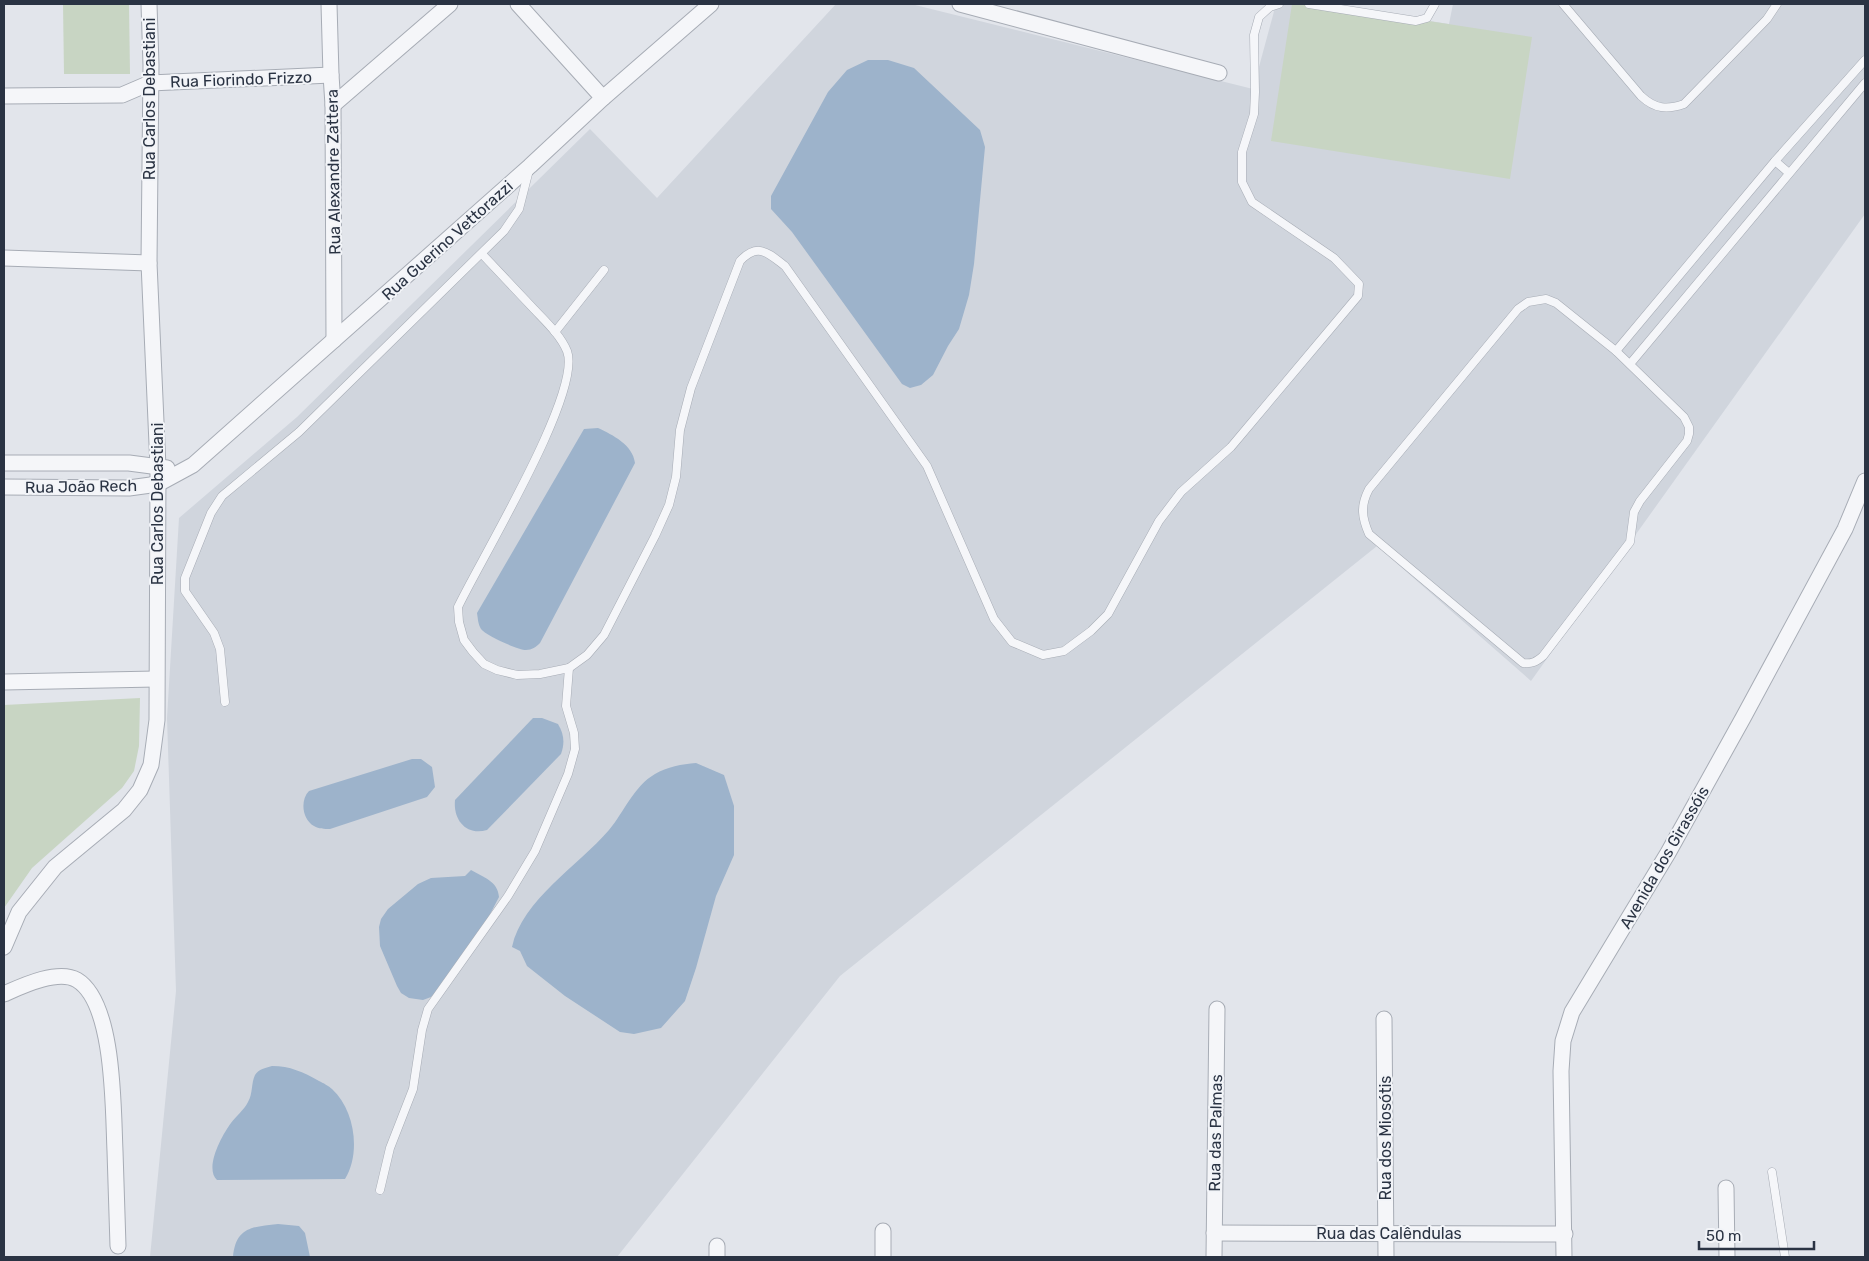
<svg xmlns="http://www.w3.org/2000/svg" width="1869" height="1261" viewBox="0 0 1869 1261" font-family="Rubik,sans-serif">
<style>
.built{fill:#d0d5dd}
.green{fill:#c8d5c3}
.water{fill:#9db3cb}
.lines{fill:none;stroke-linecap:round;stroke-linejoin:round}
.lane-casing{stroke:#a7acb5;stroke-width:9}
.street-casing{stroke:#a7acb5;stroke-width:17}
.lane{stroke:#f5f6f9;stroke-width:8}
.street{stroke:#f5f6f9;stroke-width:15}
.labels{text-anchor:middle;stroke-width:4;stroke-linejoin:round;paint-order:stroke}
.street-label{font-size:16px;fill:#2a3343;stroke:#f2f4f8}
</style>
<rect width="100%" height="100%" fill="#e2e5eb"/>
<polygon class="built" points="836,4 911,4 1253,89 1276,4 1320,4 1449,24 1453,4 1865,4 1865,214 1531,681 1377,546 840,976 617,1257 150,1257 176,991 167,718 179,518 297,417 590,129 657,198"/>
<g class="green">
<polygon points="63,4 129,4 130,74 64,74"/>
<polygon points="1292,4 1318,4 1532,37 1510,179 1271,141"/>
<polygon points="140,698 139,746 134,771 122,788 32,868 4,908 4,705"/>
</g>
<g class="water">
<polygon points="868,60 888,60 914,68 980,130 985,147 974,264 969,295 959,329 948,346 933,375 921,385 910,388 902,384 792,232 771,209 771,196 828,92 847,70"/>
<path d="M598 428C613 435 633 445 635 463L540 643C536 647 532 650 526 650 518 650 485 635 481 629 478 624 478 619 477 613L584 429Z"/>
<path d="M533 718H542L558 724C564 734 565 743 561 754L487 830C466 836 453 820 455 800Z"/>
<path d="M412 759H421L432 767 435 787 427 797 330 829C324 829 319 829 314 826 302 819 300 800 309 791Z"/>
<path d="M696 763 724 775 734 806V855L716 896 696 968 685 1001 661 1028 634 1034 620 1032 565 996 527 966 520 951 512 947C522 900 579 865 609 830 624 812 634 786 655 774 667 767 682 764 696 763Z"/>
<path d="M471 870C483 877 498 881 499 897L474 945 440 987 431 997 423 1000 409 998 401 993 397 986 380 946 379 927 381 919 388 909 418 884 431 878 465 876Z"/>
<path d="M272 1066C290 1066 303 1072 319 1081 323 1083 329 1086 332 1089 355 1110 361 1153 345 1179L217 1180C204 1168 222 1135 231 1123 236 1116 244 1110 248 1102 253 1094 251 1083 255 1075 259 1069 265 1068 272 1066Z"/>
<path d="M278 1224 299 1226 305 1233 310 1257H233C236 1227 252 1227 278 1224Z"/>
</g>
<g class="lines">
<defs>
<g id="lane">
<polyline points="1309,4 1416,21 1427,18 1435,4"/>
<path d="M1563 4 1641 96C1655 109 1667 110 1684 104L1767 19 1777 4"/>
<polyline points="1775,161 1789,173"/>
<path d="M482 254C499 272 515 289 532 307 544 320 560 334 567 351 583 392 479 562 458 607L459 622 464 640 473 652 484 664 497 670 517 675 540 674 569 668 587 655 604 635 655 536 669 505 676 477 680 430 691 388 740 261C758 242 768 253 785 266L927 466 994 619 1012 642 1043 655 1064 651 1091 631 1108 614 1159 521 1181 492 1231 447 1358 296 1359 284 1334 258 1252 202 1242 182V152L1254 114 1255 92 1254 35 1259 17 1270 7 1279 4"/>
<path d="M1546 299 1556 303 1616 351 1684 417 1689 427V434L1687 441 1640 501 1634 512 1630 542 1543 656C1536 662 1532 664 1523 663L1369 534C1362 518 1360 506 1369 489L1518 309 1528 302Z"/>
<polyline points="555,332 604,270"/>
<polyline points="1616,351 1775,161 1865,60"/>
<polyline points="1630,364 1865,83"/>
<polyline points="225,702 220,649 214,633 185,591 185,578 211,513 222,496 299,432 504,231 519,209 529,170"/>
<polyline points="1772,1172 1785,1257"/>
<polyline points="380,1190 390,1148 413,1089 422,1030 428,1009 508,896 535,851 568,774 575,749 574,733 566,706 569,668"/>
</g>
<g id="street">
<polyline points="329,4 331,75 333,105 334,340"/>
<polyline points="518,4 603,98"/>
<polyline points="960,4 1219,73"/>
<polyline points="4,96 122,95 150,83 331,75"/>
<polyline points="333,105 450,4"/>
<polyline points="4,258 149,263"/>
<polyline points="4,463 129,463 167,468"/>
<polyline points="4,487 129,488 158,484 193,465 530,166 603,98 711,4"/>
<polyline points="4,682 156,679"/>
<polyline points="4,947 19,912 55,867 124,810 140,790 151,765 157,720 158,467 149,263 151,65 149,4"/>
<path d="M4 994C22 986 58 969 77 980 115 1003 113 1111 115 1151 116 1182 117 1214 118 1246"/>
<polyline points="1384,1019 1386,1257"/>
<polyline points="1726,1188 1727,1257"/>
<polyline points="1214,1233 1565,1234"/>
<polyline points="717,1257 717,1246"/>
<polyline points="883,1257 883,1231"/>
<polyline points="1214,1257 1217,1009"/>
<polyline points="1564,1257 1561,1071 1563,1041 1572,1012 1668,853 1743,718 1845,529 1865,481"/>
</g>
</defs>
<use href="#lane" class="lane-casing"/>
<use href="#street" class="street-casing"/>
<use href="#lane" class="lane"/>
<use href="#street" class="street"/>
</g>
<g class="labels">
<g class="street-label">
<text transform="translate(241 79) rotate(-2)" y="6">Rua Fiorindo Frizzo</text>
<text transform="translate(149 99) rotate(-90)" y="6">Rua Carlos Debastiani</text>
<text transform="translate(333 172) rotate(-91)" y="6">Rua Alexandre Zattera</text>
<text transform="translate(447 240) rotate(-42)" y="6">Rua Guerino Vettorazzi</text>
<text transform="translate(81 486) rotate(-1)" y="6">Rua João Rech</text>
<text transform="translate(157 504) rotate(-90)" y="6">Rua Carlos Debastiani</text>
<text transform="translate(1664 857) rotate(-60)" y="6">Avenida dos Girassóis</text>
<text transform="translate(1215 1133) rotate(-89)" y="6">Rua das Palmas</text>
<text transform="translate(1385 1138) rotate(-90)" y="6">Rua dos Miosótis</text>
<text x="1389" y="1239">Rua das Calêndulas</text>
</g>
</g>
<rect width="1869" height="1261" fill="none" stroke="#2a3343" stroke-width="10"/>
<path d="M1699 1241v8h115v-8" fill="none" stroke="#2a3343" stroke-width="2.5"/>
<text x="1706" y="1241" font-size="15" fill="#2a3343" stroke="#f2f4f8" stroke-width="4" paint-order="stroke">50 m</text>
</svg>
